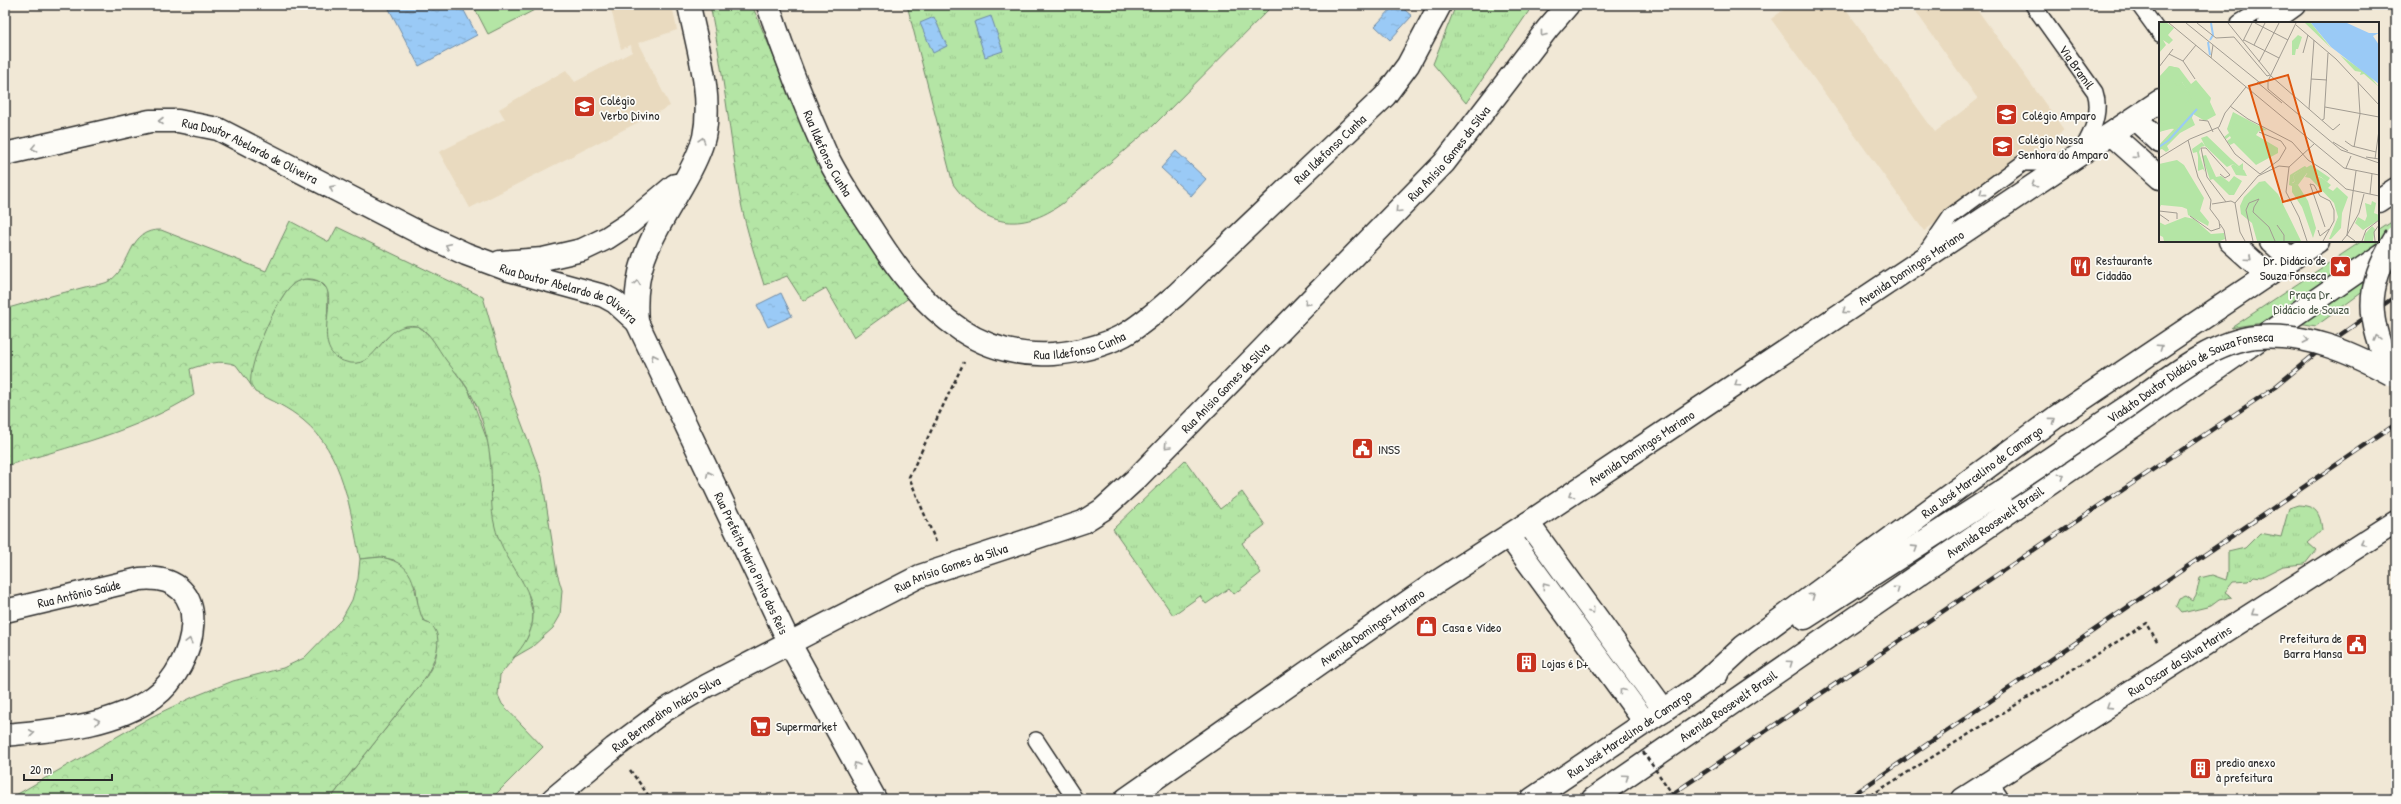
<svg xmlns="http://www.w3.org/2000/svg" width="2401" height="804" viewBox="0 0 2401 804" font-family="'Patrick Hand',sans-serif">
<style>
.built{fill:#e9dabf}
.grass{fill:url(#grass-tufts);stroke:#708868}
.forest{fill:url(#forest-crowns);stroke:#708868}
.green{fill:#b4e5a5;stroke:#708868}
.water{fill:url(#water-ripples);stroke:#6e8aa5}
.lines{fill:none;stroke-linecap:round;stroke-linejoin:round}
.lane-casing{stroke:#2b2b2b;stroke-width:18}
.street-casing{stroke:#2b2b2b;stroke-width:25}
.secondary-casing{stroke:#2b2b2b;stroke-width:25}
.path{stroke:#2b2b2b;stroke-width:2.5;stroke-dasharray:4 3;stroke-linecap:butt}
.lane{stroke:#fdfcf7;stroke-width:15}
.street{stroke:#fdfcf7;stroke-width:22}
.secondary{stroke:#fdfcf7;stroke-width:22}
.rail-casing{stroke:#2b2b2b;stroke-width:4.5}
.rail{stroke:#fdfcf7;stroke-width:3;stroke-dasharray:9;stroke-linecap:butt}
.secondary-bridge-casing{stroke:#2b2b2b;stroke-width:25;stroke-linecap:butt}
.path-bridge{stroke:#2b2b2b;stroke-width:2.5;stroke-dasharray:4 3;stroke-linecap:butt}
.secondary-bridge{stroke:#fdfcf7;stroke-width:22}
.oneway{stroke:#9e9e9b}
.labels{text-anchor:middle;stroke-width:3.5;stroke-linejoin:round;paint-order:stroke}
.street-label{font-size:13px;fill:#2b2b2b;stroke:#fdfcf7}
.poi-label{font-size:13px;fill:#2b2b2b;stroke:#fdfcf7;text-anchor:start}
.park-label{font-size:13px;fill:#4d5a4a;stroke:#fdfcf7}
.inset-river{fill:none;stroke:#9acaf6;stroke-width:2}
.inset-road{fill:none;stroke:#a29c92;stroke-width:1}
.view{fill:#df570e;fill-opacity:0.15;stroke:#df570e;stroke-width:2}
.inset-edge{fill:none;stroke:#2b2b2b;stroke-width:2}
</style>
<defs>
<pattern id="grass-tufts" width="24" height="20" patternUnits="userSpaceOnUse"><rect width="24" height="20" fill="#b4e5a5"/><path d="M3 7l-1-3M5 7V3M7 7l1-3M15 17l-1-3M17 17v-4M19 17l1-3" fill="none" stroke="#9bc58e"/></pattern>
<pattern id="forest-crowns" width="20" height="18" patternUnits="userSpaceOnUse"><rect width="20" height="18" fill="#b4e5a5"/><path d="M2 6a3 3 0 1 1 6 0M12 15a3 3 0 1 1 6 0" fill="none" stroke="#9bc58e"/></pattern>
<pattern id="water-ripples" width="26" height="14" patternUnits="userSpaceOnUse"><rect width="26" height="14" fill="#9acaf6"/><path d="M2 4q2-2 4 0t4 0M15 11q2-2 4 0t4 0" fill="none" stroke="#85aed3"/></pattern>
</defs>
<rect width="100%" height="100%" fill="#f1e8d6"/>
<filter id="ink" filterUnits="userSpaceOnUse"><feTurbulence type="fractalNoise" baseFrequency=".025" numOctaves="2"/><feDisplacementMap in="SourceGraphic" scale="8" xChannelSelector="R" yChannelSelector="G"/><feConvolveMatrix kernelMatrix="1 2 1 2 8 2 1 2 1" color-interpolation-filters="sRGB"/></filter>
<g filter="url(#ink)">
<g class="built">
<polygon points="610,5 672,5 677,30 638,43 670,106 470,208 439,152 505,119 499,109 566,70 575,82 632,52 631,45 621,49"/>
<polygon points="1790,5 1843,5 1935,132 1978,99 1911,5 1974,5 2064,130 1924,231 1771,19"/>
</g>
<g class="grass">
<path d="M907 5H1273L1153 126 1063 203C1020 234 984 227 953 184Z"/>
<polygon points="1456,5 1533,5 1466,103 1433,64"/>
<path d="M306 279 319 281 328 290 327 336 329 347 356 363 370 356 394 330 402 326H418L430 336 469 391 489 445 491 468 512 561 526 585 533 614 532 626 524 646 500 675 498 695 502 704 543 747 491 799H330L421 684C438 659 442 650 430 623L423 620 418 609 416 588 394 560 381 557 360 559C350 510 344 453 303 420 289 408 271 400 255 392 252 387 249 383 249 378 250 358 278 297 292 284 296 281 301 280 306 279Z"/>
<polygon points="1185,460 1220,509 1242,492 1265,525 1242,543 1261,573 1234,594 1229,588 1206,604 1200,596 1173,615 1113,529"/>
<path d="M2298 505C2316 506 2320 512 2322 530L2308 543 2316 550 2305 564 2283 566 2261 577 2254 576 2249 581 2233 582 2225 592 2232 597 2219 600 2211 606 2182 613 2176 606 2179 599 2186 596 2193 601 2196 596 2200 578 2212 575 2226 580 2228 572V552L2245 548 2260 533 2281 537 2289 508Z"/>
</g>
<g class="forest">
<path d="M710 5H752L780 72 910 297 854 337 826 288 803 301 787 276 764 285C754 253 743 220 738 186 729 125 722 65 710 5Z"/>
<path d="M290 221 329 242 337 227 483 297 511 395 542 477 557 573 562 590 560 616 553 628 532 647 513 658C562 604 507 576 495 527 490 508 492 487 491 467 489 441 482 412 468 389 462 379 453 370 446 360 437 348 431 333 418 326 382 320 379 367 351 363 306 356 340 301 324 285 316 277 302 277 293 284 277 296 247 366 251 385L236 365C221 359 205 364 190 369L194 395C137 431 69 447 5 466V309C32 301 58 294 85 287 93 285 104 285 111 280 133 263 128 229 161 230L266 271Z"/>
<path d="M381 557C421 565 411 591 423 620 451 631 433 666 421 684L330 799H9L151 717 193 697 233 681 283 668 304 658 341 620 352 600 358 579 360 559Z"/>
</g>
<g class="green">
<polygon points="473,5 544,5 488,34"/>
<path d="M2396 219 2364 291 2316 326C2287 320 2260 322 2231 328L2362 241H2378V231Z"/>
</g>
<g class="water">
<polygon points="387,5 461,5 477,35 419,66"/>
<polygon points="1395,5 1399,5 1412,16 1390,40 1375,26"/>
<polygon points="991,16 1003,51 985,57 974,22"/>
<polygon points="934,17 947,46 933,53 920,23"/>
<polygon points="1176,151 1206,179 1191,196 1161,168"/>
<polygon points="781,293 792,316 768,327 757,305"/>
</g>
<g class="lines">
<defs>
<g id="lane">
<path id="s1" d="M2033 5 2095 92C2102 113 2091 136 2079 154"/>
<polyline points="2139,5 2160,34"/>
<polyline points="2239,23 2257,12 2286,9"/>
<polyline points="1925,254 1951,216 2023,163 2067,163"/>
<polyline points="1036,740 1075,799"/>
</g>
<g id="street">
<path id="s2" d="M689 5C697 47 713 94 704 137 700 153 691 170 683 184 655 234 632 261 637 322L789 642 875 799"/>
<path id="s3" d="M768 5C785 56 805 107 827 156 839 181 856 205 871 228 895 266 922 304 961 330 988 348 1020 356 1053 354 1078 352 1101 347 1124 335 1143 324 1159 309 1176 295L1385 96 1408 65 1440 5"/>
<path id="s4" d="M5 154 150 121H178L218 129 414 230 466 254 509 270 604 296 615 302 637 322"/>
<polyline points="500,262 543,259 582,250 607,238 630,223 675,185"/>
<path id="s5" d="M5 611 140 579C219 572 196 667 154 697 112 727 54 730 5 735"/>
<polyline points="1987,784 1997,799"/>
<path id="s6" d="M1963 799 2396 522"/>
</g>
<g id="secondary">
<polyline points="2269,23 2294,5"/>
<polyline points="2135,119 2160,142"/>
<polyline points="2112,135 2160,178"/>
<polyline points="2378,201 2396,189"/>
<polyline points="2230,241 2267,274"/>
<polyline points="2271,241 2291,259"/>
<polyline points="1528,523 1664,710"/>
<polyline points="1509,536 1645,722"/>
<polyline points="1805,618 2004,490"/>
<path id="s7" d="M1705 682 1744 646 2056 417 2318 241"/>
<path id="s8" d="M553 799 614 748 665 710 708 685 920 576 1083 522 1102 510 1137 478 1444 163 1548 28 1568 5"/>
<path id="s9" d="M1126 799 1429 587 1528 523 2160 101"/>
<path id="s10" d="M1532 799 1717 674"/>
<path id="s11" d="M1593 799 2396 245"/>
</g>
</defs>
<use href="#lane" class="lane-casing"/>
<use href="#street" class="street-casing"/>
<use href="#secondary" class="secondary-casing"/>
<g class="path">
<polyline points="936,542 909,477 964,362"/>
<polyline points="630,770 651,799"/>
<polyline points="1865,799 2147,623 2158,644"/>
</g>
<use href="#lane" class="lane"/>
<use href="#street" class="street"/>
<use href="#secondary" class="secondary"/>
<defs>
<g id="rail">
<polyline points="1665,799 2275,387 2327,344 2396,296"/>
<polyline points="1847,799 2396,424"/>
</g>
</defs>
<use href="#rail" class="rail-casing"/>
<use href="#rail" class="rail"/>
<defs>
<g id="secondary-bridge">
<path d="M2391 374C2368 317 2363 292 2396 237"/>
<path id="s12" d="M2004 490C2045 462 2086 434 2127 407 2163 382 2211 341 2256 337 2306 333 2348 351 2391 374"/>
</g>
</defs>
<use href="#secondary-bridge" class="secondary-bridge-casing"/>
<polyline class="path-bridge" points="1643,752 1676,799"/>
<use href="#secondary-bridge" class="secondary-bridge"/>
</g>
<defs><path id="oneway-chevron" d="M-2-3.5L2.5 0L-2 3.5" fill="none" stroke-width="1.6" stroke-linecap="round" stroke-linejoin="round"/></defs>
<g class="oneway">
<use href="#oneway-chevron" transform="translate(1543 34) rotate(128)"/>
<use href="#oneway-chevron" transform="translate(161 121) rotate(-180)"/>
<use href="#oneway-chevron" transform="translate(702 140) rotate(-73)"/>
<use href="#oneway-chevron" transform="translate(34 148) rotate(167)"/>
<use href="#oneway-chevron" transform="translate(2136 156) rotate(42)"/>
<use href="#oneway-chevron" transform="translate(2034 185) rotate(146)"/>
<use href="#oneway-chevron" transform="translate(332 188) rotate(-153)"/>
<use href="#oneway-chevron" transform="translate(1982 193) rotate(144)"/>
<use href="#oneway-chevron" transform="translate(1398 210) rotate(134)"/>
<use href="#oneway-chevron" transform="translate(448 246) rotate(-155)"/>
<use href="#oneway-chevron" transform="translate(2249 258) rotate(42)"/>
<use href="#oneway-chevron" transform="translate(637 283) rotate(-82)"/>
<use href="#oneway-chevron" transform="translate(1307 303) rotate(134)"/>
<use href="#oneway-chevron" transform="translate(1845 311) rotate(146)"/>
<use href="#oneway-chevron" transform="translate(2377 338) rotate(-106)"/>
<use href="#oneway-chevron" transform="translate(2306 340) rotate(11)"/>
<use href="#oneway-chevron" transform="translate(2160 347) rotate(-34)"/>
<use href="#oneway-chevron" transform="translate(654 357) rotate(-115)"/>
<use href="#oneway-chevron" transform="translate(1737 384) rotate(146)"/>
<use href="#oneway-chevron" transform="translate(2053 420) rotate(-36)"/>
<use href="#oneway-chevron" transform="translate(1167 446) rotate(133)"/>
<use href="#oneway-chevron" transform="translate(709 474) rotate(-115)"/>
<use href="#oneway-chevron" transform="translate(2062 476) rotate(-35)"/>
<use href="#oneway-chevron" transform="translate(1571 495) rotate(146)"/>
<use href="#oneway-chevron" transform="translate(2363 543) rotate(147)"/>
<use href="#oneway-chevron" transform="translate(1915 548) rotate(-33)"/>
<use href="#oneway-chevron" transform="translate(1545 586) rotate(-126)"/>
<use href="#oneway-chevron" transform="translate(1897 589) rotate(-35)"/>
<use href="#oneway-chevron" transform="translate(1812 596) rotate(-36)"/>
<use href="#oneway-chevron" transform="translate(1592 611) rotate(54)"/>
<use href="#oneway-chevron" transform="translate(2254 613) rotate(147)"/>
<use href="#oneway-chevron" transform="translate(189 641) rotate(-76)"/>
<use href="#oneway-chevron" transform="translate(1790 663) rotate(-35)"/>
<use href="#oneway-chevron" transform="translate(1622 691) rotate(-126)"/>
<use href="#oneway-chevron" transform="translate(2109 706) rotate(147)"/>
<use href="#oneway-chevron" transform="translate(97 721) rotate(-14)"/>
<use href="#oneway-chevron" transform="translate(32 733) rotate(-6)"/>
<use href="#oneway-chevron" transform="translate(856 765) rotate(-119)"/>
<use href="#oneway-chevron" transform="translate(1626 777) rotate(-35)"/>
</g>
</g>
<defs>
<symbol id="school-square" viewBox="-11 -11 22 22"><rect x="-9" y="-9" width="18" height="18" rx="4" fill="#c8321e" stroke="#fdfcf7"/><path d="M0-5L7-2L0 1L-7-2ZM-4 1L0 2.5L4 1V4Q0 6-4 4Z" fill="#fff"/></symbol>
<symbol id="restaurant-square" viewBox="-11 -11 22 22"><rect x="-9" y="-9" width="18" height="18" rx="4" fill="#c8321e" stroke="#fdfcf7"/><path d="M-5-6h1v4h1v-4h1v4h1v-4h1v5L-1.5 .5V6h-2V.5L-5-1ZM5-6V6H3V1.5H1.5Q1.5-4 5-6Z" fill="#fff"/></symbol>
<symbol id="sight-square" viewBox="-11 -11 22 22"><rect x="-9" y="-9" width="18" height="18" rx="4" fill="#c8321e" stroke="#fdfcf7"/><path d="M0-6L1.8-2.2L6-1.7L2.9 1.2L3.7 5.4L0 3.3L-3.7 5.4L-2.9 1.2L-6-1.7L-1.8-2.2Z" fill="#fff"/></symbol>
<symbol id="civic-square" viewBox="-11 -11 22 22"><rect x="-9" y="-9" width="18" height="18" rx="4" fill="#c8321e" stroke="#fdfcf7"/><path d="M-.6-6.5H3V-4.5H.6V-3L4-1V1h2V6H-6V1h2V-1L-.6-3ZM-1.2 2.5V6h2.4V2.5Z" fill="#fff"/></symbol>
<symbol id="shop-square" viewBox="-11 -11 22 22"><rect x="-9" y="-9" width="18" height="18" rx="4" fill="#c8321e" stroke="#fdfcf7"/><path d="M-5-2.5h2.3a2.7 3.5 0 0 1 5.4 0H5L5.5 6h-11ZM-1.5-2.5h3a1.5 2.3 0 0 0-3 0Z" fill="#fff"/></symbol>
<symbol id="building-square" viewBox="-11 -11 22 22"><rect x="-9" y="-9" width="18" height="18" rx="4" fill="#c8321e" stroke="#fdfcf7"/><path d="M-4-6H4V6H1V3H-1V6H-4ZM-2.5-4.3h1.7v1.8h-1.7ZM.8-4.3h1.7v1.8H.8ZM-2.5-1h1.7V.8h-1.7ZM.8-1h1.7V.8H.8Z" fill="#fff"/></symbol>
<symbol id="supermarket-square" viewBox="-11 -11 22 22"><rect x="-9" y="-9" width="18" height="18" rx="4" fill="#c8321e" stroke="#fdfcf7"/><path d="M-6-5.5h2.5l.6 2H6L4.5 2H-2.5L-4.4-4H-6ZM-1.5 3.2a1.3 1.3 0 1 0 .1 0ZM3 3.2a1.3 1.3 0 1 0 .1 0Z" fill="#fff"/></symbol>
</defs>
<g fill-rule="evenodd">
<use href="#school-square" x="572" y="94" width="25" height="25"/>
<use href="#school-square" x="1994" y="102" width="25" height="25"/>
<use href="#school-square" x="1990" y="134" width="25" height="25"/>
<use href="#restaurant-square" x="2068" y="254" width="25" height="25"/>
<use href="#sight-square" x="2328" y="254" width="25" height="25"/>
<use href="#civic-square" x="1350" y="436" width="25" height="25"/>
<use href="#shop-square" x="1414" y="614" width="25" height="25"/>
<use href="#civic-square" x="2344" y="632" width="25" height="25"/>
<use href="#building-square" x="1514" y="650" width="25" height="25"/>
<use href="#supermarket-square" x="748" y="714" width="25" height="25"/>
<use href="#building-square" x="2188" y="756" width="25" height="25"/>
</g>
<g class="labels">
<g class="street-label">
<text dy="5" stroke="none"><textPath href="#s1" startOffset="76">Via Bramil</textPath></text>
<text dy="5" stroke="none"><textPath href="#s3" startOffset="832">Rua Ildefonso Cunha</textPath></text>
<text dy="5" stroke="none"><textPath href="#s4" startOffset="255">Rua Doutor Abelardo de Oliveira</textPath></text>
<text dy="5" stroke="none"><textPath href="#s3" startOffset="160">Rua Ildefonso Cunha</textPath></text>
<text dy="5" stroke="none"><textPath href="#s8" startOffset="1123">Rua Anísio Gomes da Silva</textPath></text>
<text dy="5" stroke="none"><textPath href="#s9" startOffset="948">Avenida Domingos Mariano</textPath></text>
<text dy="5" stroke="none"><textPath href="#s4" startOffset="606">Rua Doutor Abelardo de Oliveira</textPath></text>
<text dy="5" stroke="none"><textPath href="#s3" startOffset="508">Rua Ildefonso Cunha</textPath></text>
<text dy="5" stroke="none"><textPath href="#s12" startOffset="220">Viaduto Doutor Didácio de Souza Fonseca</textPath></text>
<text dy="5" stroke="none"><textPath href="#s8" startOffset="799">Rua Anísio Gomes da Silva</textPath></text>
<text dy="5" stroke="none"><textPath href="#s9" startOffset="624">Avenida Domingos Mariano</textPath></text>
<text dy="5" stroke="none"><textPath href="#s7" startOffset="348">Rua José Marcelino de Camargo</textPath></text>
<text dy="5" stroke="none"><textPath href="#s11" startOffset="488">Avenida Roosevelt Brasil</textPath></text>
<text dy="5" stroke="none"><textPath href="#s2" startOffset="601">Rua Prefeito Mário Pinto dos Reis</textPath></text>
<text dy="5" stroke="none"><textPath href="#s8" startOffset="463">Rua Anísio Gomes da Silva</textPath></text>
<text dy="5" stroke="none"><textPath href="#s5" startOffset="76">Rua Antônio Saúde</textPath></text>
<text dy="5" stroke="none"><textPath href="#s9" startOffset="300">Avenida Domingos Mariano</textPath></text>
<text dy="5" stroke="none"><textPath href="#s6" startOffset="257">Rua Oscar da Silva Marins</textPath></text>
<text dy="5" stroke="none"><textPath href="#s11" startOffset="164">Avenida Roosevelt Brasil</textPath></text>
<text dy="5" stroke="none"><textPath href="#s8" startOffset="142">Rua Bernardino Inácio Silva</textPath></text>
<text dy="5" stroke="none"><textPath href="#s10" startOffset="117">Rua José Marcelino de Camargo</textPath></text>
</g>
<g class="poi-label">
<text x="600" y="105">Colégio<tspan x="600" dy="15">Verbo Divino</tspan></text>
<text x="2022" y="120">Colégio Amparo</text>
<text x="2018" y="144">Colégio Nossa<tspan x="2018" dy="15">Senhora do Amparo</tspan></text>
<text x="2096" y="265">Restaurante<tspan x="2096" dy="15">Cidadão</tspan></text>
<text x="2326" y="265" text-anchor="end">Dr. Didácio de<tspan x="2326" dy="15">Souza Fonseca</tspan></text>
<text x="1378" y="454">INSS</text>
<text x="1442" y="632">Casa e Vídeo</text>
<text x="2342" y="643" text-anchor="end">Prefeitura de<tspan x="2342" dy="15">Barra Mansa</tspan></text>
<text x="1542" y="668">Lojas é D+</text>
<text x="776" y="731">Supermarket</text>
<text x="2216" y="767">predio anexo<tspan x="2216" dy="15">à prefeitura</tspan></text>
</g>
<g class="park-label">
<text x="2311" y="299">Praça Dr.<tspan x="2311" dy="15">Didácio de Souza</tspan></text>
</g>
</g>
<g transform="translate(2159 22)">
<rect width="220" height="220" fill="#f1e8d6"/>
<path d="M146 1H152L172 26ZM139 13 143 15 139 27H137L136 33H133V19ZM181 33 210 53 220 65 205 52 201 53 202 50 196 49ZM10 44 20 46 21 57 33 75 36 87 19 105 0 110V55ZM74 90 108 108 100 109 97 113 119 126V131L97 143 75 121 71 123 68 119 72 116 71 114 67 117 65 115 70 111 68 107ZM48 114 72 137 80 144 84 141V148L74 142 68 145 46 124 42 116ZM152 143 171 156 168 160 162 155 148 151 139 163 133 162 136 159 134 155 136 152ZM106 159 119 172 142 219H98L93 201 82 192 81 184 85 175 100 160Z" fill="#b4e5a5"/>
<path d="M11 44 20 46 32 62 37 58 52 76 51 80 57 93 46 99 34 92 33 96 36 103 21 111 8 124 10 128 7 130 3 127 0 128V123L15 107 11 106 0 110V100L19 105 22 96 27 95 26 81 33 77 23 60 19 65 15 60 14 53 11 59 0 62V55L12 49 8 47ZM43 120 46 124 42 125 40 130 46 150 44 147 39 149V135L38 130 34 131 33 127ZM47 133 57 155 62 154 70 160 75 154 83 159 75 173H70L54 157 51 158 43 134ZM18 138 25 143 45 176 41 189 50 200 49 204 29 193 28 187 23 185 2 183 0 187V142ZM74 142 85 148 88 154 77 153 72 144ZM144 145 146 144 148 146 136 152 134 155 136 159 133 161 139 163 149 179 157 206 154 216 143 185 133 170V164L130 163 131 153ZM149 150 163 156 172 163 169 166 174 169 178 165 189 175 183 191 182 206 172 217H170L179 195 175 181 151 156 146 155ZM26 195 35 197 52 212 65 211 66 217 61 219H5L4 215 0 213V200L6 203ZM213 204 216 207 214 219H205L206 212Z" fill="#b4e5a5"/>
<path d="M0 1H8L15 6 9 13 14 18 10 22 4 18 7 23 0 31ZM213 179 217 181 215 191 220 193V198L204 208 196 201 199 195 206 199 208 194 206 181 212 183Z" fill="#b4e5a5"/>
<path d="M152 1H188L210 11H220L214 14 220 23V62L172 25Z" fill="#9acaf6"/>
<path class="inset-river" d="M51 18 54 13 52 1M49 20 51 33M0 125 10 118 38 87"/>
<path class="inset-road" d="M10 1 185 146 220 153M27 1 100 60 109 59M38 1 57 16 75 15 108 54 111 53M69 1 112 54 174 108 181 102M96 1 129 18M137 1 109 59V67L182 128 220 141M137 3 177 37 220 83M85 18 120 36M84 19 93 1M95 23 106 1M144 31 149 13M10 32 24 39 36 57M52 36 54 23M24 39 37 23M100 40 120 1M0 45 14 27M152 57 168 58M98 60 123 81M71 84 89 97 133 120 149 138 168 150 187 167 220 174M166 85 220 95M150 87 155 18M40 98 49 99 54 110M163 98 165 97 169 31M59 106 76 132 101 152M100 110 122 119 127 126 120 138 101 152M29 118 39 155 52 178 51 187 60 199 61 206 52 209 31 194M186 119 193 124 217 130M174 120 189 129M195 125 201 92 199 60M207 135 220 137M0 136 31 117 60 105 66 91 87 65M216 137 220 108M130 145 127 170 140 195 148 219M130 145 155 122M187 146 192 134M61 152 66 156 71 153 47 126H42L48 155 67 180M211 172 213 152M100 177 95 185 94 190 110 205 116 219M53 182 72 179 76 181M0 189 18 191V197M0 192 10 199M61 202 65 208 67 219M118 203 125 213V219M159 208 161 214 170 207M86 219 81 210 76 181 99 154 120 144 130 145M94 219 87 188 90 181 100 177M164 219 175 199V188L171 179 161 174 155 163 151 162 166 205M183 219 188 213 197 149M196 219 188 213 200 191 205 172M203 219 207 208 220 198M216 219 215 210 220 203"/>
<path class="view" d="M129 53 162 169 124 180 90 64Z"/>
<rect width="220" height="220" class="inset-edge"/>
</g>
<rect width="2401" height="804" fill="none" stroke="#fdfcf7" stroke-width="20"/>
<rect x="10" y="10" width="2381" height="784" fill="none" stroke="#2b2b2b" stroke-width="1.5" filter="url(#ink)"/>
<path d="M24 774v6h88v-6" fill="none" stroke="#2b2b2b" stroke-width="2"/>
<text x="30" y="774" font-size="12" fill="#2b2b2b" stroke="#fdfcf7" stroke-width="3" paint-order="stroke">20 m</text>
</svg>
